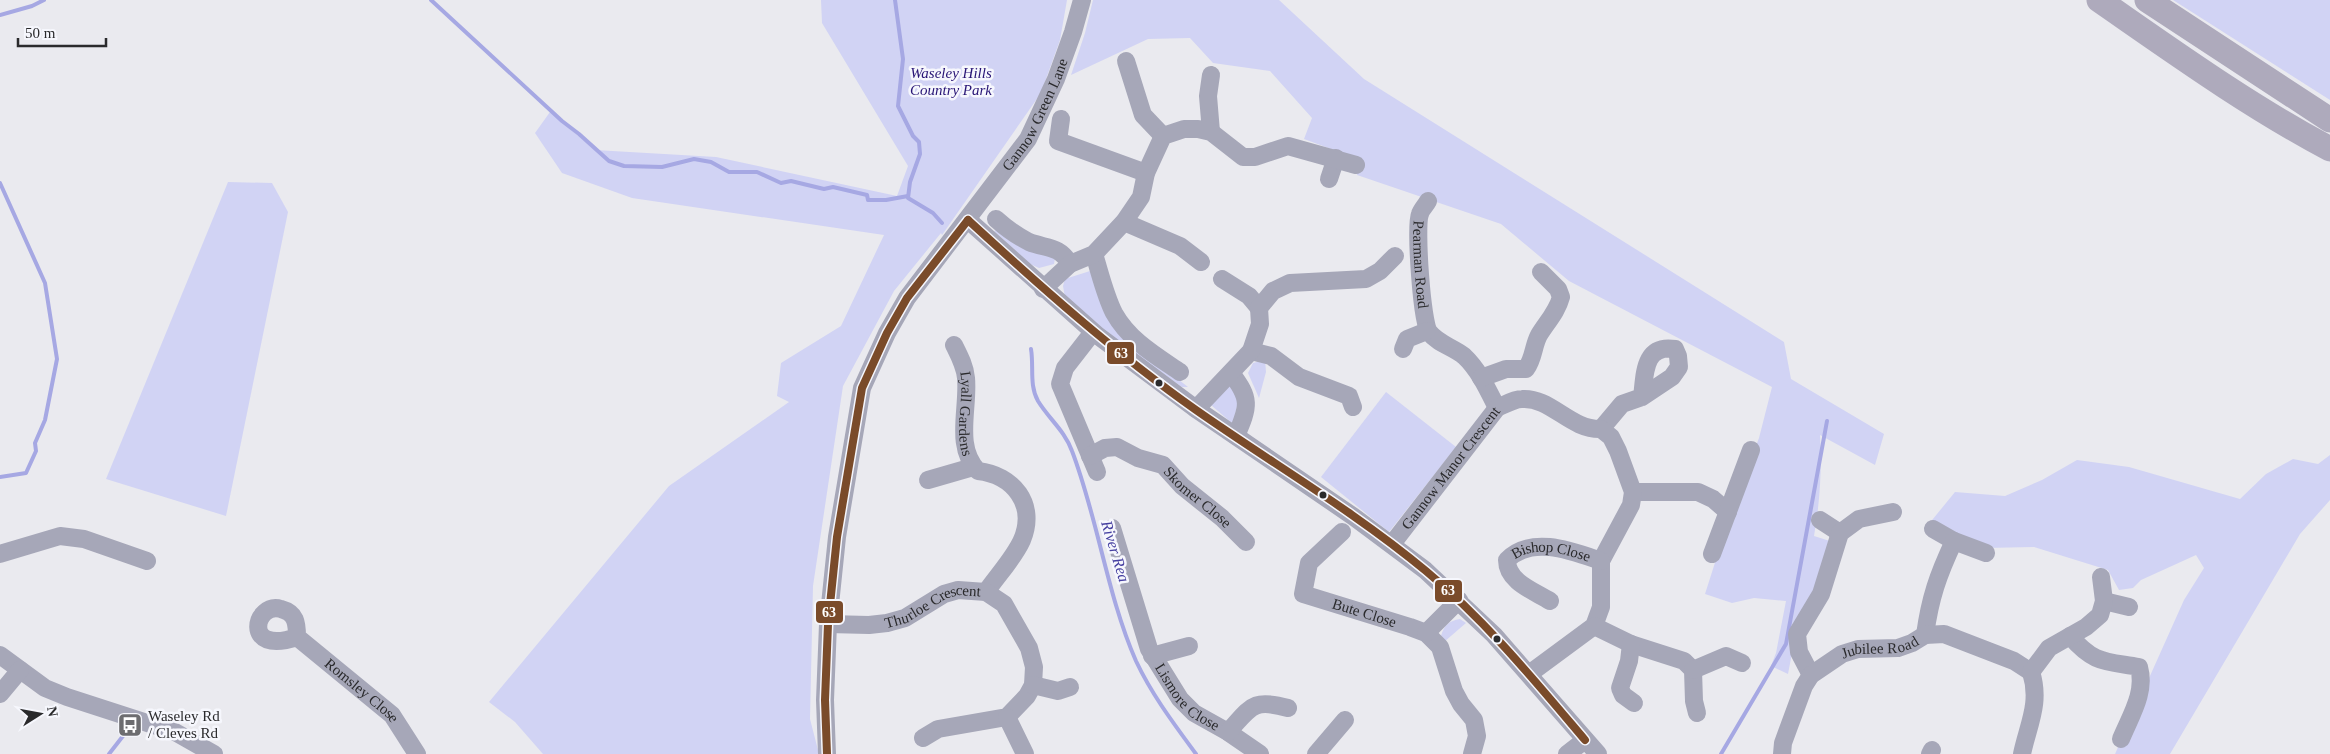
<svg xmlns="http://www.w3.org/2000/svg" width="2330" height="754" viewBox="0 0 2330 754" font-family="Georgia,serif">
<style>
.green{fill:#d1d3f4}
.lines{fill:none;stroke-linecap:round;stroke-linejoin:round}
.stream{stroke:#a6a8e3;stroke-width:4}
.minor{stroke:#a6a7b8;stroke-width:18}
.highway{stroke:#aeaabc;stroke-width:25}
.bus-1-casing{stroke:#f6f7fd;stroke-width:11}
.bus-1{stroke:#7a4b2a;stroke-width:8}
.bus-dot{fill:#2a2a2c;stroke:#f6f7fd;stroke-width:2}
.labels{text-anchor:middle;stroke-width:5;stroke-linejoin:round;paint-order:stroke}
.park-label{font-size:15px;font-style:italic;fill:#271475;stroke:#f6f7fd}
.street-label{font-size:15px;fill:#2a2a2c;stroke:#f6f7fd}
.poi-label{font-size:15px;fill:#2a2a2c;stroke:#f6f7fd;text-anchor:start}
.water-label{font-size:16px;font-style:italic;fill:#4640a0;stroke:#f6f7fd}
.line-badge{stroke:#f6f7fd;stroke-width:2}
.badge-label{font-size:14px;text-anchor:middle;font-weight:bold;fill:#fff}
</style>
<rect width="100%" height="100%" fill="#eaeaef"/>
<g class="green">
<polygon points="821,0 1067,0 1060,40 1041,93 942,235 941,233 894,291 843,386 813,586 810,719 819,754 543,754 515,722 489,702 669,486 789,402 777,396 781,363 841,326 884,235 632,198 562,173 535,133 550,112 595,150 716,157 897,196 908,166 822,23"/>
<path d="M1093 0H1279L1364 79 1784 342 1791 379 1884 434 1875 465 1820 435C1822 469 1820 502 1814 536L1833 542 1796 632 1788 674 1771 666 1776 653 1786 601 1754 598 1732 603 1705 594 1734 503 1759 438 1772 387 1569 281 1501 224 1357 175 1358 159 1304 139 1312 118 1270 71 1213 63 1190 38 1148 39 1071 75 1085 33Z"/>
<polygon points="2173,0 2330,0 2330,100"/>
<polygon points="228,182 272,183 288,212 226,516 106,479"/>
<polygon points="998,229 1055,258 1054,264 1039,268 1030,264 994,231"/>
<polygon points="1090,271 1143,352 1188,387 1182,387 1111,339 1065,297 1063,286 1065,279"/>
<polygon points="1265,360 1266,372 1259,398 1248,373 1253,363"/>
<polygon points="1230,385 1240,393 1233,424 1211,405 1222,386"/>
<polygon points="1386,392 1456,447 1389,532 1321,477"/>
<polygon points="2330,455 2330,500 2300,534 2170,754 2115,754 2184,600 2204,568 2196,555 2141,580 2133,588 2119,590 2108,570 2034,547 1984,548 1928,525 1955,492 2005,496 2042,480 2077,460 2129,467 2240,499 2266,474 2293,459 2318,464"/>
<path d="M1460 619 1466 623 1444 642 1441 636C1444 625 1449 621 1460 619Z"/>
</g>
<g class="lines">
<g class="stream">
<polyline points="431,0 562,121 579,134 609,161 624,166 662,167 694,159 711,162 729,172 757,172 781,183 791,181 824,189 833,187 867,195 868,200 886,200 908,196"/>
<polyline points="895,0 903,59 898,106 913,136 919,142 920,154 910,182 908,198 933,213 942,223"/>
<polyline points="0,15 32,6 44,0"/>
<polyline points="0,183 45,283 57,359 45,420 35,443 36,451 26,473 0,477"/>
<path d="M1031 349C1034 367 1029 385 1038 401 1049 419 1065 431 1072 451 1098 519 1107 595 1136 661 1152 695 1174 724 1196 754"/>
<polyline points="109,754 123,736"/>
<polyline points="1721,754 1786,644 1827,421"/>
</g>
<g class="minor">
<polyline points="1126,61 1143,115 1163,136"/>
<polyline points="1061,119 1058,141 1146,173"/>
<polyline points="1211,132 1208,96 1211,75"/>
<polyline points="1329,179 1336,158"/>
<path id="s1" d="M1428 201C1426 205 1421 210 1420 214 1415 226 1422 324 1429 332 1438 344 1453 347 1464 356 1479 370 1488 390 1497 408"/>
<path d="M996 219C1006 228 1017 236 1029 242 1047 249 1059 245 1070 264"/>
<polyline points="968,220 1097,335 1196,409 1354,517 1425,570 1494,635 1598,754"/>
<polyline points="1124,222 1180,246 1201,262"/>
<path d="M1094 254C1100 273 1105 295 1114 313 1129 340 1155 355 1180 372"/>
<polyline points="1222,279 1249,296 1259,308"/>
<polyline points="1043,289 1070,264 1094,254 1124,222 1141,197 1146,173 1163,136 1184,129 1198,129 1211,132 1243,157 1255,157 1288,146 1356,165"/>
<polyline points="1093,332 1065,368 1060,384 1097,472"/>
<path id="s2" d="M954 345C959 355 965 366 966 378 969 408 954 447 978 471 1013 475 1037 504 1022 540 1014 558 997 576 986 592"/>
<polyline points="1403,349 1407,339 1427,331"/>
<polyline points="1251,351 1271,356 1299,377 1349,396 1353,407"/>
<path d="M1231 373C1251 399 1249 406 1236 436"/>
<path d="M1481 378 1506 369H1526C1534 358 1533 346 1539 335 1547 322 1557 312 1561 297L1558 289 1541 272"/>
<polyline points="1196,409 1251,351 1260,324 1259,308 1273,291 1290,283 1366,279 1380,271 1395,256"/>
<path d="M1601 429 1622 404 1642 397 1672 377 1679 367 1678 356 1675 349C1643 344 1645 375 1642 397"/>
<path id="s3" d="M1090 456 1105 448 1117 447 1138 458 1163 465 1182 486 1222 518 1246 542"/>
<polyline points="928,480 973,467"/>
<polyline points="1633,492 1698,492 1713,499 1728,512"/>
<polyline points="1820,520 1840,533"/>
<path id="s4" d="M1112 528 1149 649 1180 699 1194 713 1228 732 1260 754"/>
<polyline points="1933,529 1954,541"/>
<path id="s5" d="M1342 532 1309 563 1303 594 1410 627 1426 633 1440 647 1454 691 1461 704 1474 720 1477 736 1472 754"/>
<path id="s6" d="M1392 544 1497 408C1504 405 1514 399 1522 399 1551 397 1570 430 1601 429L1611 437 1618 451 1633 492 1631 505 1601 561V607L1594 626 1529 674"/>
<polyline points="0,554 60,536 84,539 147,561"/>
<polyline points="1712,554 1751,450"/>
<path id="s7" d="M1550 601C1534 591 1507 582 1507 560 1532 535 1572 551 1601 561"/>
<polyline points="2104,601 2129,607"/>
<path id="s8" d="M828 624 869 625 887 623 905 618 944 594 958 590 986 592 1004 604 1029 648 1034 667 1033 685 1027 696 1007 717 938 729 923 738"/>
<polyline points="1594,626 1631,644 1684,661 1693,670 1694,701 1697,713"/>
<polyline points="1426,633 1459,600"/>
<path d="M1925 635C1930 598 1938 575 1954 541L1986 553"/>
<path d="M2070 636C2094 664 2105 661 2139 667 2146 692 2131 715 2121 739"/>
<path id="s9" d="M297 637C241 656 255 601 281 609 296 613 297 623 297 637L392 715 417 754"/>
<polyline points="1631,644 1629,661 1620,688 1623,695 1634,703"/>
<polyline points="0,655 45,688 67,697 175,732 214,754"/>
<polyline points="1152,656 1189,646"/>
<polyline points="1693,670 1726,656 1742,663"/>
<polyline points="1811,675 1799,652 1797,634 1821,594 1840,533 1859,519 1893,512"/>
<polyline points="1033,685 1058,691 1070,687"/>
<polyline points="0,694 20,670"/>
<polyline points="1007,717 1025,754"/>
<path d="M1228 732C1251 707 1252 698 1288 708"/>
<path id="s10" d="M827 754 825 700 828 624 837 537 862 388 887 333 907 298 1028 139 1056 79 1073 32 1082 0"/>
<polyline points="1316,754 1345,720"/>
<polyline points="1567,754 1585,740"/>
<path id="s11" d="M1782 754 1783 743 1804 686 1811 675 1842 654 1858 649 1898 648 1912 643 1925 635 1944 634 2014 661 2031 672"/>
<polyline points="1930,754 1932,750"/>
<path d="M2022 754C2028 725 2041 703 2031 672L2049 648 2086 627 2100 615 2104 601 2101 577"/>
</g>
<g class="highway">
<path d="M2099 0C2174 52 2249 106 2330 149"/>
<polyline points="2147,0 2330,120"/>
</g>
<defs>
<g id="bus-1">
<path d="M968 220C1041 287 1115 353 1196 410 1273 464 1354 511 1426 571 1486 621 1535 681 1585 740"/>
<polyline points="827,754 825,700 828,624 837,537 862,388 887,333 907,298 968,220"/>
</g>
</defs>
<use href="#bus-1" class="bus-1-casing"/>
<use href="#bus-1" class="bus-1"/>
</g>
<defs>
<symbol id="bus-square" viewBox="-11 -11 22 22"><rect x="-9" y="-9" width="18" height="18" rx="4" fill="#6d6d70" stroke="#f6f7fd"/><path d="M-5-6H5V4H4V6H2V4H-2V6H-4V4H-5ZM-3.5-4V0h7V-4ZM-3.5 1.2v1.5H-2V1.2ZM2 1.2v1.5H3.5V1.2Z" fill="#fff"/></symbol>
</defs>
<g fill-rule="evenodd">
<use href="#bus-square" x="116" y="711" width="28" height="28"/>
</g>
<g class="bus-dot">
<circle cx="1159" cy="383" r="4.5"/>
<circle cx="1323" cy="495" r="4.5"/>
<circle cx="1497" cy="639" r="4.5"/>
</g>
<g class="labels">
<g class="park-label">
<text x="951" y="78">Waseley Hills<tspan x="951" dy="17">Country Park</tspan></text>
</g>
<g class="street-label">
<text dy="5" stroke="none"><textPath href="#s10" startOffset="694">Gannow Green Lane</textPath></text>
<text dy="5" stroke="none"><textPath href="#s1" startOffset="66">Pearman Road</textPath></text>
<text dy="5" stroke="none"><textPath href="#s2" startOffset="71">Lyall Gardens</textPath></text>
<text dy="5" stroke="none"><textPath href="#s6" startOffset="96">Gannow Manor Crescent</textPath></text>
<text dy="5" stroke="none"><textPath href="#s3" startOffset="126">Skomer Close</textPath></text>
<text dy="5" stroke="none"><textPath href="#s7" startOffset="110">Bishop Close</textPath></text>
<text dy="5" stroke="none"><textPath href="#s8" startOffset="109">Thurloe Crescent</textPath></text>
<text dy="5" stroke="none"><textPath href="#s5" startOffset="141">Bute Close</textPath></text>
<text dy="5" stroke="none"><textPath href="#s11" startOffset="161">Jubilee Road</textPath></text>
<text dy="5" stroke="none"><textPath href="#s9" startOffset="200">Romsley Close</textPath></text>
<text dy="5" stroke="none"><textPath href="#s4" startOffset="189">Lismore Close</textPath></text>
</g>
<g class="poi-label">
<text x="148" y="721">Waseley Rd<tspan x="148" dy="17">/ Cleves Rd</tspan></text>
</g>
<g class="water-label">
<text transform="translate(1116 551) rotate(73)" y="6">River Rea</text>
</g>
</g>
<g class="line-badge">
<rect x="1106" y="341" width="29" height="24" rx="5" fill="#7a4b2a"/>
<rect x="1434" y="579" width="29" height="24" rx="5" fill="#7a4b2a"/>
<rect x="815" y="600" width="29" height="24" rx="5" fill="#7a4b2a"/>
</g>
<g class="badge-label">
<text x="1121" y="358">63</text>
<text x="1448" y="595">63</text>
<text x="829" y="617">63</text>
</g>
<g transform="translate(40 714) rotate(79)" stroke="#f6f7fd" stroke-width="4" paint-order="stroke">
<path d="M0-4L9 19L0 12L-9 19Z" fill="#2a2a2c"/>
<text y="-8" font-size="14" font-weight="bold" text-anchor="middle" fill="#2a2a2c">N</text>
</g>
<path d="M18 38v8h88v-8" fill="none" stroke="#2a2a2c" stroke-width="2.5"/>
<text x="25" y="38" font-size="15" fill="#2a2a2c" stroke="#f6f7fd" stroke-width="4" paint-order="stroke">50 m</text>
</svg>
